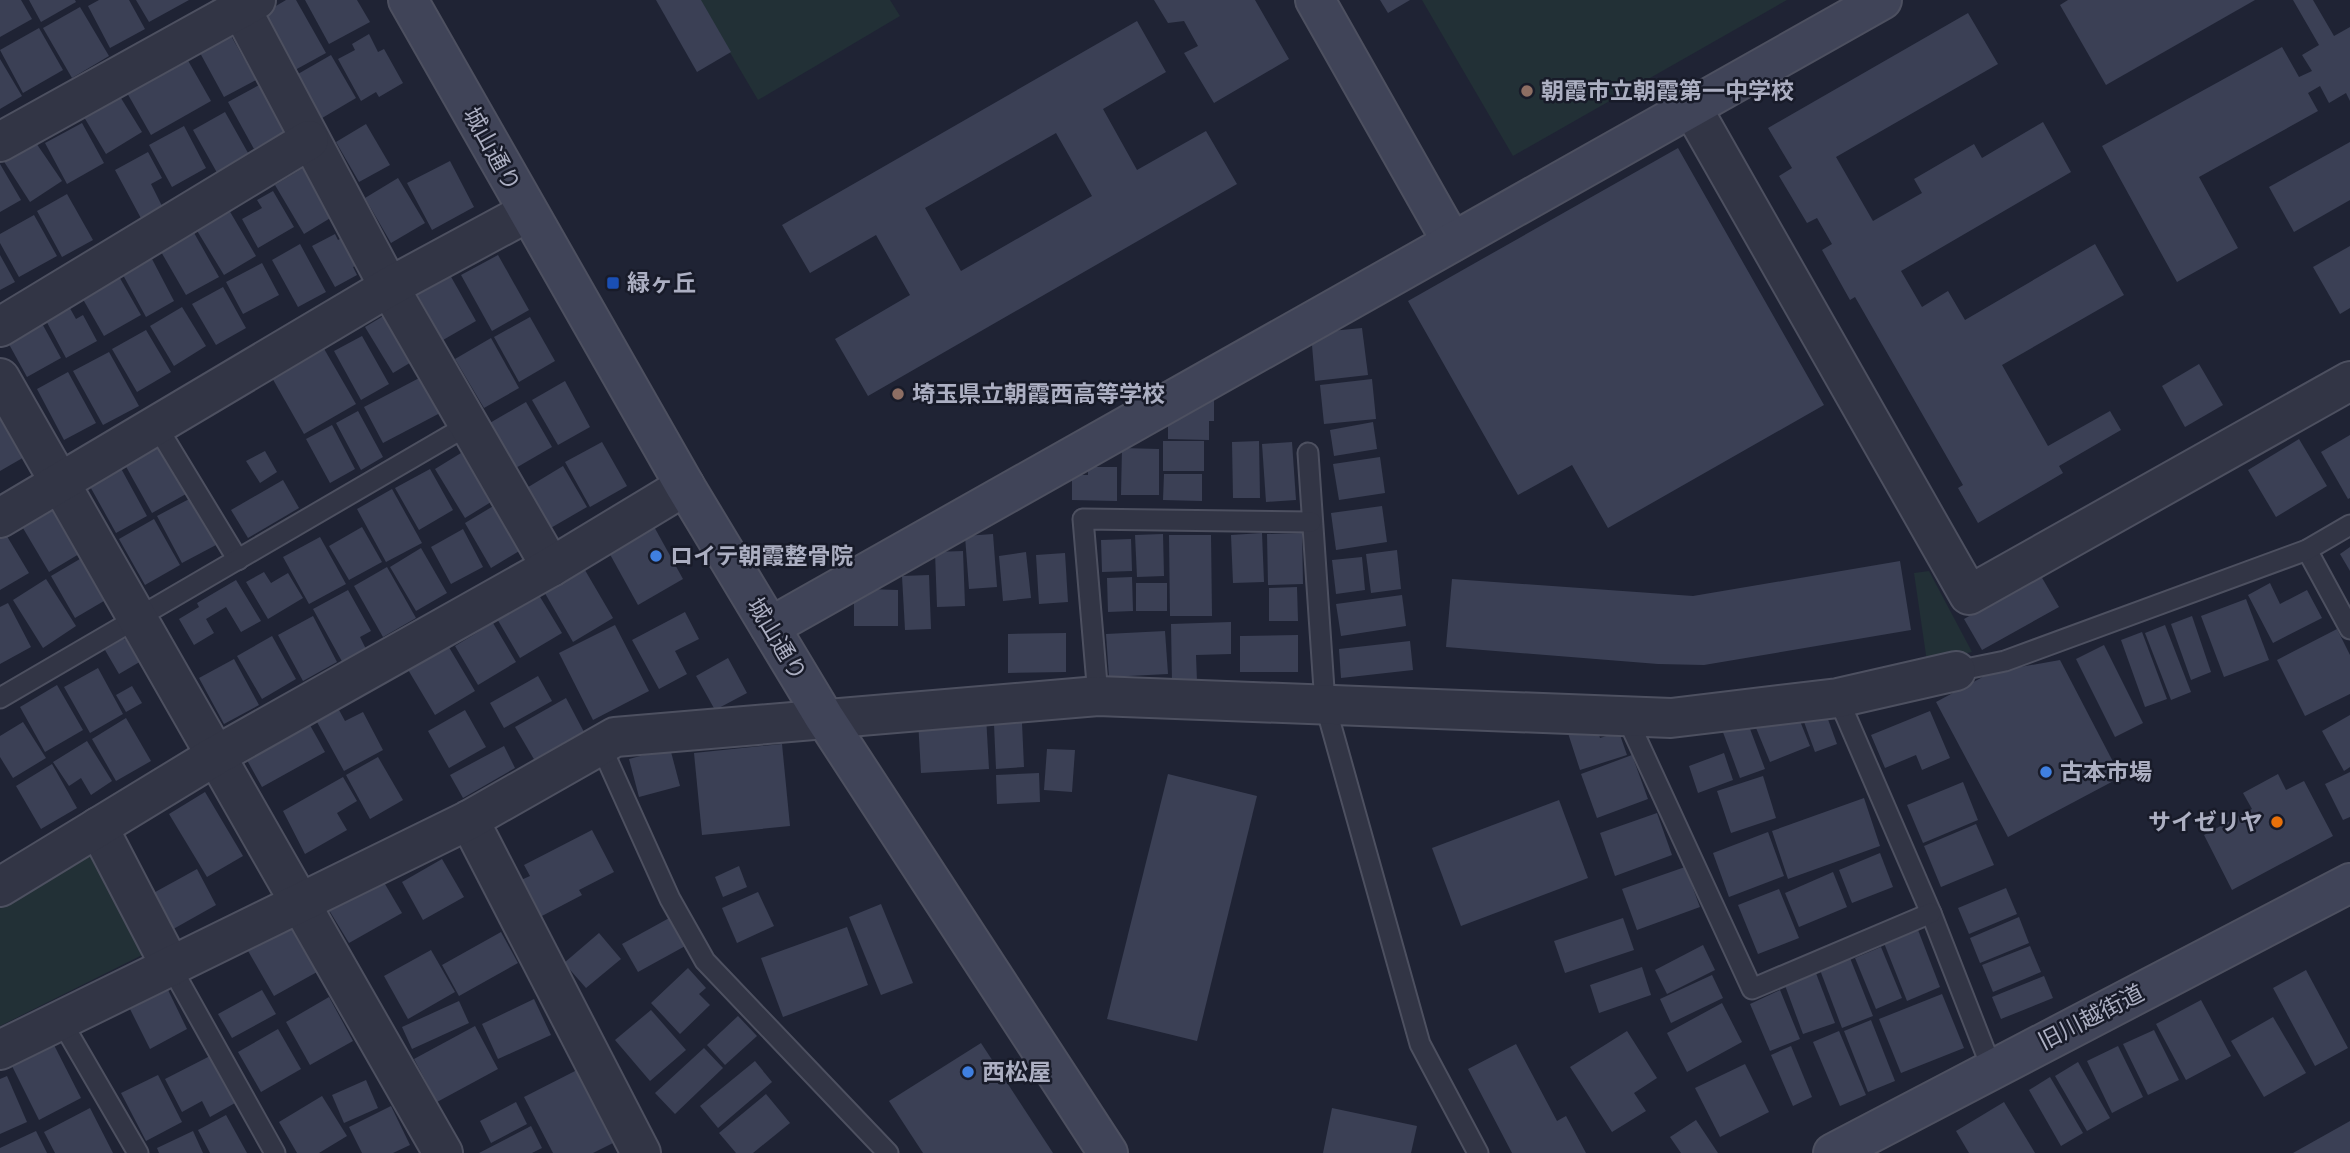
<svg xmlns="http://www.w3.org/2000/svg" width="2350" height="1153" viewBox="0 0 2350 1153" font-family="Helvetica,'Noto Sans JP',sans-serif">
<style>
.green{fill:#223036}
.building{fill:#3b4055;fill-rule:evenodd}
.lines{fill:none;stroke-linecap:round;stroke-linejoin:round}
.lane-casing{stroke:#4d5060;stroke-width:23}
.street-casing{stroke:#4d5060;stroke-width:42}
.secondary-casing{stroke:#4d5060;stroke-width:42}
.lane{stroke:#323545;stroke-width:19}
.street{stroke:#323545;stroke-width:38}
.secondary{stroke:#404458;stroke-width:38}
.education-dot{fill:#8d6e63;stroke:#181b29;stroke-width:2.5}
.transit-dot{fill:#1a4fb4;stroke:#181b29;stroke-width:2.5}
.shop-dot{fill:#3f7fe0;stroke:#181b29;stroke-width:2.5}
.food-dot{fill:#e8710a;stroke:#181b29;stroke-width:2.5}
.labels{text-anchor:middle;stroke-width:5;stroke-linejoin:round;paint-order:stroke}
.poi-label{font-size:23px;font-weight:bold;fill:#acafc2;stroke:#181b29;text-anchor:start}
.street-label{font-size:23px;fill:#acafc2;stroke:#181b29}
</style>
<rect width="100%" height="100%" fill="#1f2334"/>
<g class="green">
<polygon points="699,0 890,0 900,16 758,100"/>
<polygon points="1422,0 1787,0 1513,156"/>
<polygon points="1929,571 1972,652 1927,662 1914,573"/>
<polygon points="90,843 144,954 0,1026 0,896"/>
</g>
<g class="building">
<polygon points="0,0 21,0 32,19 0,37"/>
<polygon points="29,0 75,0 76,2 41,22"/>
<polygon points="99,0 129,0 145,29 110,48 88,6"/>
<polygon points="136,0 189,0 149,22"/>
<polygon points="286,0 296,0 326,53 295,70 264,13"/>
<polygon points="305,0 357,0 370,22 329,44"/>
<polygon points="656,0 701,0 731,52 697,72"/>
<polygon points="1154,0 1255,0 1289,59 1214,103 1184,53 1198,46 1184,21 1168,23"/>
<polygon points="1380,0 1410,0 1388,13"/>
<polygon points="2068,0 2255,0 2106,85 2060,5"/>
<polygon points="2293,0 2313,0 2334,36 2350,27 2350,101 2346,93 2329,103 2320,86 2308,93 2318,111 2199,177 2238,248 2177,282 2102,146 2282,47 2299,77 2312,71 2302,55 2319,45"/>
<polygon points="80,7 109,56 72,78 43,28"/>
<polygon points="1968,13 1998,64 1836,157 1873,221 1922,193 1914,179 1974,144 1982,158 2043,122 2071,172 1901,271 1922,307 1948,291 1965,320 2095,244 2124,295 2002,365 2048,446 2110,411 2121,430 2059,466 2063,473 1978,523 1958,488 1963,485 1855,297 1850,300 1822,250 1832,244 1817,218 1807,223 1779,176 1792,168 1768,128"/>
<path d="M1137 21 1166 72 1103 109 1137 170 1206 131 1237 184 868 396 835 339 910 295 876 235 810 273 782 225ZM1056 133 1092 196 961 271 925 208Z"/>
<polygon points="39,28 63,70 23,93 0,50"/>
<polygon points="230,34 256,80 224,97 199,51"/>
<polygon points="369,34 378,52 384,49 403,83 379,97 376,92 361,101 338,59 355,50 352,44"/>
<polygon points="182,50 211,101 151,135 122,84"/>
<polygon points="331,55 356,98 317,121 291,78"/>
<polygon points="0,59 22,96 0,109"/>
<polygon points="259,85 285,132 254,149 228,102"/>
<polygon points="119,95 142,132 106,154 84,117"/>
<polygon points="225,112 252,160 220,178 193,130"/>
<polygon points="82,123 104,163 67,184 45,143"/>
<polygon points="366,124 390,165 359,182 336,142"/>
<polygon points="184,126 206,168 172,187 149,145"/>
<polygon points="34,140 62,181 30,202 3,160"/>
<polygon points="2350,142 2350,200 2294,232 2269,187"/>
<polygon points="1678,148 1824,405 1608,528 1572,465 1518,495 1408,301"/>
<polygon points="148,152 162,178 151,184 164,210 143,222 115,170"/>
<polygon points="450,161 474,207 432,230 407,183"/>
<polygon points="0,164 21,200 0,212"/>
<polygon points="303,168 332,217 304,234 275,185"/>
<polygon points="398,178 425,223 391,243 365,198"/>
<polygon points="273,191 294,227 258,248 242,219 262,208 257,200"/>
<polygon points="67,194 93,240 62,257 37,211"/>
<polygon points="229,210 256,256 224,275 196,229"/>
<polygon points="34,215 57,256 19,277 0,243 0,234"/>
<polygon points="193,231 219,277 186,295 160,250"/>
<polygon points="350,233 366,261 353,267 357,275 335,287 312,246 335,234 338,240"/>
<polygon points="300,244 326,292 298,307 272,260"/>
<polygon points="2350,246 2350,308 2340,314 2313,267"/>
<polygon points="0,255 15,282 0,290"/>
<polygon points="498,255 529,310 492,331 461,275"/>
<polygon points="152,259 174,301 146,317 123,275"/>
<polygon points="262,263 279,295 243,314 226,282"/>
<polygon points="117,273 141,315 104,336 80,294"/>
<polygon points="450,275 476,321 443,340 417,294"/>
<polygon points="223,287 246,328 216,345 192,304"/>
<polygon points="67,303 76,319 83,315 97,341 66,358 43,315"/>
<polygon points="182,307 206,346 174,366 150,326"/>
<polygon points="390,312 418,358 393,373 365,327"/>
<polygon points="530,317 555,361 519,382 494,337"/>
<polygon points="39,318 61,358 27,377 5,337"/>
<polygon points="1362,328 1368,375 1315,381 1311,333"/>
<polygon points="146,330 171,372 137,392 112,349"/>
<polygon points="362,336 389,384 361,400 334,351"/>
<polygon points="491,338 519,388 484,408 455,359"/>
<polygon points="323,347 356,404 304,434 271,376"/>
<polygon points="109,352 139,406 103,425 73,371"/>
<polygon points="2199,364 2223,405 2185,427 2162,386"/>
<polygon points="68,372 96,423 64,440 37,389"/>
<polygon points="423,376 442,412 383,443 364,407"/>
<polygon points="1372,379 1376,419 1324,424 1320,385"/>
<polygon points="565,381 590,427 558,445 532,400"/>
<polygon points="1202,399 1214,400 1214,421 1209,421 1209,440 1168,439 1168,417"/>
<polygon points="526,402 552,447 514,469 488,424"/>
<polygon points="358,411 383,457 361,470 336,423"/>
<polygon points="0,414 26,456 0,471"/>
<polygon points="1373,422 1377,449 1334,456 1330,430"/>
<polygon points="332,425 355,469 330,483 306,439"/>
<polygon points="2350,435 2350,498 2348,499 2321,452"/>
<polygon points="2299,439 2327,486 2276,517 2248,470"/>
<rect x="1163" y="441" width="41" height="30"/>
<polygon points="1259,441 1260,498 1233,498 1232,442"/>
<polygon points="602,442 627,486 590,507 565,462"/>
<polygon points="1292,442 1296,500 1266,502 1262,444"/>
<polygon points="158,444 186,494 152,513 124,463"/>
<polygon points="1122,448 1159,449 1159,495 1121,495"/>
<polygon points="265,451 277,472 260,483 246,461"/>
<polygon points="461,453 491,502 465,518 435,469"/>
<polygon points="1380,457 1385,493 1339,500 1333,464"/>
<polygon points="118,463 147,516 116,533 87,481"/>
<polygon points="563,466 587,507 549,529 525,489"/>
<polygon points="1088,467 1117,467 1117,501 1072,500 1072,475 1088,475"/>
<polygon points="430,469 453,510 419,530 395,488"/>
<polygon points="1164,474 1202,474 1202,501 1163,500"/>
<polygon points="283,480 299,508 248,538 231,510"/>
<polygon points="392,489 422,543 386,562 357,509"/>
<polygon points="191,498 216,545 182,563 157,516"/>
<polygon points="500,502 526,547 491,568 465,523"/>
<polygon points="51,505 79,554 49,572 20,523"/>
<polygon points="1382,506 1387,542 1336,550 1331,513"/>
<polygon points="154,519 180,565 145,585 119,539"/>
<polygon points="652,523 683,579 638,605 607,549"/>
<polygon points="362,527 382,562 349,580 329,546"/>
<polygon points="463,529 483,567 451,584 431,547"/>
<polygon points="5,533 29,573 0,590 0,536"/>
<polygon points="1262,533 1264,582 1233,583 1231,535"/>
<polygon points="1302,533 1303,584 1268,585 1267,534"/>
<polygon points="993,534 997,587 969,589 965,536"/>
<polygon points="1163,534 1164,576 1137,577 1135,535"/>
<polygon points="1169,535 1211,535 1212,616 1170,616"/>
<polygon points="320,537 346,584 309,604 283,557"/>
<polygon points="1131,539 1132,571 1102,572 1101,540"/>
<polygon points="2350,547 2350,571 2340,554"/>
<polygon points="421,548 447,593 416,611 390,567"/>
<polygon points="1397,550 1401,589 1371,593 1366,554"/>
<polygon points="963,551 965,606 937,607 935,552"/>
<polygon points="1026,552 1031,598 1003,601 999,556"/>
<polygon points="1065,553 1068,602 1039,604 1036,555"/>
<polygon points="85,556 109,598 75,618 51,576"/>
<polygon points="1362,557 1365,590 1336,594 1332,560"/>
<polygon points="1900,561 1911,630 1704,665 1658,664 1446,647 1452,579 1693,596"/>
<polygon points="582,565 613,618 573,642 542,588"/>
<polygon points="387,567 416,618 383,637 354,586"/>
<polygon points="264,572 271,583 288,573 303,598 268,619 246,582"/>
<polygon points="929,575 931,629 905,630 902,576"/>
<polygon points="2041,576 2059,607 1982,650 1964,619"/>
<polygon points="1132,577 1133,611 1108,612 1107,578"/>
<polygon points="46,579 76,626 43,648 13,600"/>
<polygon points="236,580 261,621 241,632 226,607 206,619 214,633 194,645 179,619 199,607 197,603"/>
<rect x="1136" y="583" width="31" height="28"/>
<polygon points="2270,583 2280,604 2307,590 2322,618 2273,643 2248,595"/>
<polygon points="1297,587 1298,621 1269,621 1269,588"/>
<polygon points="867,589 898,590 898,626 854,626 854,599"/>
<polygon points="348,590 371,631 360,637 367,651 344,665 313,609"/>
<polygon points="537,592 562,633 520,658 496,617"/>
<polygon points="1402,595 1406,626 1341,636 1336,604"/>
<polygon points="2246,599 2269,660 2224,677 2201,616"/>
<polygon points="8,603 31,647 0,664 0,607"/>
<polygon points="685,612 699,639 675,651 687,674 659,689 632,640"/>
<polygon points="313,616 337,662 303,681 278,635"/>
<polygon points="2192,616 2211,672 2191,680 2171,624"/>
<polygon points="1231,622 1231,654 1196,655 1197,682 1172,683 1171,624"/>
<polygon points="493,623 516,662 478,685 455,646"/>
<polygon points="615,625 649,691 593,720 559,653"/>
<polygon points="2165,625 2191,692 2171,700 2145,633"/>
<polygon points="2337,629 2350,655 2350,694 2305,716 2277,660"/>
<polygon points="1165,631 1168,674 1109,677 1106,634"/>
<polygon points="2142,632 2167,699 2145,707 2121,640"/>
<polygon points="1066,633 1066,672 1008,673 1008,634"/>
<polygon points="1298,635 1298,672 1240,672 1240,636"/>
<polygon points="272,636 296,679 262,699 237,656"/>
<polygon points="123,639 134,641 143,660 119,674 105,650"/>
<polygon points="1410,641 1413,670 1341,678 1339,649"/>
<polygon points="447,644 475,691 435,715 407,668"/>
<polygon points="2104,645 2143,723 2115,737 2076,659"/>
<polygon points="728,658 747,693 715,710 696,676"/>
<polygon points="234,659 259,705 224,724 199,678"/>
<polygon points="2060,660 2121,777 2008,837 1936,702 1992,672"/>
<polygon points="98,668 123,714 90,733 64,687"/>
<polygon points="538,676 552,701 504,728 490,703"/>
<polygon points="57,685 83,730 45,752 20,707"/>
<polygon points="132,686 142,703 126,712 116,695"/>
<polygon points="566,698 584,732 535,761 515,727"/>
<polygon points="1822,703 1837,744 1815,752 1800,711"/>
<polygon points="1794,706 1810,746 1770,762 1754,723"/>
<polygon points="339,710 345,721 363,712 383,750 344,771 317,722"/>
<polygon points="465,710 486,747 449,768 428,731"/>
<polygon points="1930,711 1950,758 1922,770 1916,755 1885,768 1871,735"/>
<polygon points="2350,715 2350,767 2344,771 2322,731"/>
<polygon points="986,716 989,769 921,773 918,720"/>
<polygon points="126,718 151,761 116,781 92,739"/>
<polygon points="306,718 325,752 262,787 243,753"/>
<polygon points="1746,718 1765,769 1740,778 1721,727"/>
<polygon points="23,722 46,758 13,778 0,757 0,736"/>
<polygon points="1022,723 1024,767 996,769 994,724"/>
<polygon points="1566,727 1597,729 1600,738 1619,732 1627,755 1580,770"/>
<polygon points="87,741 112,781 91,795 81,778 69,786 53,762"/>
<polygon points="782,744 790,826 702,835 694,753"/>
<polygon points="504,746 515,768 463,798 450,775"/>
<polygon points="670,748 680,786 639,797 629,759"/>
<polygon points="1047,749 1075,750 1072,792 1044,790"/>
<polygon points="1724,753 1733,780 1698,793 1689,766"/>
<polygon points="1632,755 1648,799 1597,818 1581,774"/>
<polygon points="378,757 403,800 370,819 346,775"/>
<polygon points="52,764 77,808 41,829 16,786"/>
<polygon points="2350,772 2350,817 2343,820 2325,784"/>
<polygon points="1039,773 1040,802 997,804 996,775"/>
<polygon points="1168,774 1257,796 1197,1041 1107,1019"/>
<polygon points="2278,774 2286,790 2304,781 2333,836 2232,890 2204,835 2252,809 2243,793"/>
<polygon points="1763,776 1776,818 1731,833 1717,791"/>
<polygon points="343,777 357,801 337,813 347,830 305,854 283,811"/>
<polygon points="1963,782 1978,820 1923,843 1907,805"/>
<polygon points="205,792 243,856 207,877 169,814"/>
<polygon points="1864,798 1880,846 1788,879 1772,831"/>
<polygon points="1559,800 1588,878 1461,926 1432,848"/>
<polygon points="1657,813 1672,855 1615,876 1600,833"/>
<polygon points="1976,824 1994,865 1941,887 1924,846"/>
<polygon points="592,830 614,872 579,890 582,895 540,917 521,880 530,876 524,865"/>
<polygon points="1768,832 1784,876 1729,897 1713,853"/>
<polygon points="1880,853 1893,887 1852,903 1839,870"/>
<polygon points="442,859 464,897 423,920 402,882"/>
<polygon points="739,866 747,887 723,897 715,877"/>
<polygon points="1685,867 1700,907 1637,930 1622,889"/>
<polygon points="197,869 216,905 168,932 148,896"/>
<polygon points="1833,872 1847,907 1799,927 1785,893"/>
<polygon points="382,879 402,913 349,943 329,910"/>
<polygon points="2006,888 2017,914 1969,934 1958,908"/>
<polygon points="1779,889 1799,938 1758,954 1738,905"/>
<polygon points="758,892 774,926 737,943 722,908"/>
<polygon points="881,904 913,983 881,995 849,917"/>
<polygon points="671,917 687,945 638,972 622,944"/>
<polygon points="2019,917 2029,943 1980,963 1970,938"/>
<polygon points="1623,918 1634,950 1565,973 1554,941"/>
<polygon points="287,920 317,972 274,996 244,944"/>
<polygon points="847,927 868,985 783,1017 761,958"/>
<polygon points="1918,930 1940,987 1907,1001 1884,943"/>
<polygon points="501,932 518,963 459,996 442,965"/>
<polygon points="599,933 621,959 586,988 564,963"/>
<polygon points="1703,945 1715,970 1667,994 1655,970"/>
<polygon points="2030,946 2041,972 1993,992 1982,965"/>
<polygon points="1881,947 1902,998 1876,1009 1855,958"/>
<polygon points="431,950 455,992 408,1019 384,976"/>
<polygon points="1850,958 1873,1016 1842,1028 1820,970"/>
<polygon points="1642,967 1651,995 1599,1013 1590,985"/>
<polygon points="688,968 706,988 699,994 710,1005 680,1034 651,1003"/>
<polygon points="1814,968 1835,1023 1803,1034 1783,980"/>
<polygon points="2306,970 2348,1048 2315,1066 2273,988"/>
<polygon points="1712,975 1723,998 1671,1023 1660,999"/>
<polygon points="2044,976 2053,998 2001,1019 1992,997"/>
<polygon points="168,990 187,1029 150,1049 130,1009"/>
<polygon points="262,990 276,1014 232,1038 218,1014"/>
<polygon points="1780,990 1800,1039 1770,1051 1750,1004"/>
<polygon points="1942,994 1964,1048 1901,1073 1879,1019"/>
<polygon points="329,997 353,1041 310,1065 286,1022"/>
<polygon points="534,999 551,1035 498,1059 482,1024"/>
<polygon points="2201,1000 2231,1056 2186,1080 2156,1024"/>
<polygon points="459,1001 469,1023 412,1049 402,1027"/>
<polygon points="1722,1003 1742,1042 1687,1072 1667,1033"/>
<polygon points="651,1010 686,1050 650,1081 615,1040"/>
<polygon points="738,1016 757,1036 725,1065 707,1045"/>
<polygon points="2273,1017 2306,1073 2264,1097 2231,1041"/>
<polygon points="1871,1020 1895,1081 1868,1092 1844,1031"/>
<polygon points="475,1026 498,1069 437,1102 414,1059"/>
<polygon points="278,1029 301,1069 261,1092 238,1052"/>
<polygon points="2154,1030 2179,1080 2148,1095 2123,1044"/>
<polygon points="1627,1031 1657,1078 1634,1093 1646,1111 1612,1132 1570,1067"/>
<polygon points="1839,1031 1866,1095 1840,1106 1813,1042"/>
<polygon points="981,1043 1053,1153 923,1153 889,1101"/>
<polygon points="1516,1044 1557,1121 1566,1116 1586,1153 1512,1153 1468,1069"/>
<polygon points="54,1045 81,1098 39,1120 12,1066"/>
<polygon points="1791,1046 1812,1097 1793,1106 1771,1055"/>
<polygon points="2118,1046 2143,1097 2112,1113 2087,1061"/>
<polygon points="704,1048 723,1068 675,1114 655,1093"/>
<polygon points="210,1056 235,1103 210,1117 202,1101 182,1112 165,1079"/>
<polygon points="755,1061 772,1082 718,1128 700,1106"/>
<polygon points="2078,1062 2110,1118 2087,1131 2055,1076"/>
<polygon points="1745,1064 1769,1112 1720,1137 1695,1088"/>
<polygon points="579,1069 617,1141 593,1153 553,1153 524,1097"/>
<polygon points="158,1075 182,1122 146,1141 121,1093"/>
<polygon points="7,1076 27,1122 0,1134 0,1079"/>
<polygon points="2050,1077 2083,1133 2061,1146 2029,1090"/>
<polygon points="366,1080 378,1108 344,1123 332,1095"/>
<polygon points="766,1094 790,1123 753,1153 736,1153 719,1133"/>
<polygon points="322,1096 347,1136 319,1153 297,1153 279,1122"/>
<polygon points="516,1102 527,1124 491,1143 480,1121"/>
<polygon points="2004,1102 2035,1153 1969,1153 1956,1131"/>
<polygon points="391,1106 410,1145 393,1153 362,1153 349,1127"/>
<polygon points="90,1108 113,1153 55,1153 44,1132"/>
<polygon points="1332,1108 1417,1126 1411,1153 1323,1153"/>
<polygon points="226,1115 247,1153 210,1153 198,1130"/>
<polygon points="1696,1120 1718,1153 1681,1153 1670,1137"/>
<polygon points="2350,1121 2350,1153 2293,1153"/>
<polygon points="531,1126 542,1148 532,1153 479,1153"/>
<polygon points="36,1131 47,1153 0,1153 0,1148"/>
<polygon points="193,1131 203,1153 159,1153 157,1148"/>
</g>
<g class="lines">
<defs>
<g id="lane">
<polyline points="156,425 238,560"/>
<polyline points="1308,453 1325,704 1420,1044 1478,1153"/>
<polyline points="2307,550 2350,629"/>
<polyline points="1956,671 2005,661 2307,550 2350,525"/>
<polyline points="1098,696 1083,519 1311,522"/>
<polyline points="0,698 470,424"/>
<polyline points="1838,698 1931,913 1992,1069"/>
<polyline points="1626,716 1752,989 1931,913"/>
<polyline points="600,744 670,899 705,961 888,1153"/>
<polyline points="171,967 275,1153"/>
<polyline points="60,1019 138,1153"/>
</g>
<g id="street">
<polyline points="241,9 389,287 551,567"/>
<polyline points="1692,108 1969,595 2350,381"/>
<polyline points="0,142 256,0"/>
<polyline points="0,327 309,140"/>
<polyline points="0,378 443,1153"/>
<polyline points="0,518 389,287 528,212"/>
<polyline points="469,820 641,1153"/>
<polyline points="98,827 171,967"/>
<polyline points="0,887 215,756 551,567 685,486"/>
<polyline points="0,1050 469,820 615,737 1098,696 1671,718 1838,698 1956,671"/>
</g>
<g id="secondary">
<polyline points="408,0 685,486 824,717 1108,1153"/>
<polyline points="1315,0 1452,242"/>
<polyline points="770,627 1882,0"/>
<polyline points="1833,1153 2350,883"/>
</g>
</defs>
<use href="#lane" class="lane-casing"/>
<use href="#street" class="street-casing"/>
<use href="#secondary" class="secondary-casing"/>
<use href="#lane" class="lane"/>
<use href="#street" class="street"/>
<use href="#secondary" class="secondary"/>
</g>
<g class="education-dot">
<circle cx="1527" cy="91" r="7"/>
<circle cx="898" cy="394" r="7"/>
</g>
<rect class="transit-dot" x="606" y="276" width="14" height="14" rx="3.5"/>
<g class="shop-dot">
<circle cx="656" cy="556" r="7"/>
<circle cx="2046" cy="772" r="7"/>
<circle cx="968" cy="1072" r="7"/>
</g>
<circle class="food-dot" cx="2277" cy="822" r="7"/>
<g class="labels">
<g class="poi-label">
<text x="1541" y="99">朝霞市立朝霞第一中学校</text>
<text x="627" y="291">緑ヶ丘</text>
<text x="912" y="402">埼玉県立朝霞西高等学校</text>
<text x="670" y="564">ロイテ朝霞整骨院</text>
<text x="2060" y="780">古本市場</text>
<text x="2263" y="830" text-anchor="end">サイゼリヤ</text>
<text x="982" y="1080">西松屋</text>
</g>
<g class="street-label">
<text transform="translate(492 149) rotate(61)" y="8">城山通り</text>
<text transform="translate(777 639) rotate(59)" y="8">城山通り</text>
<text transform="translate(2091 1017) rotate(-27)" y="8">旧川越街道</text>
</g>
</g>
</svg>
